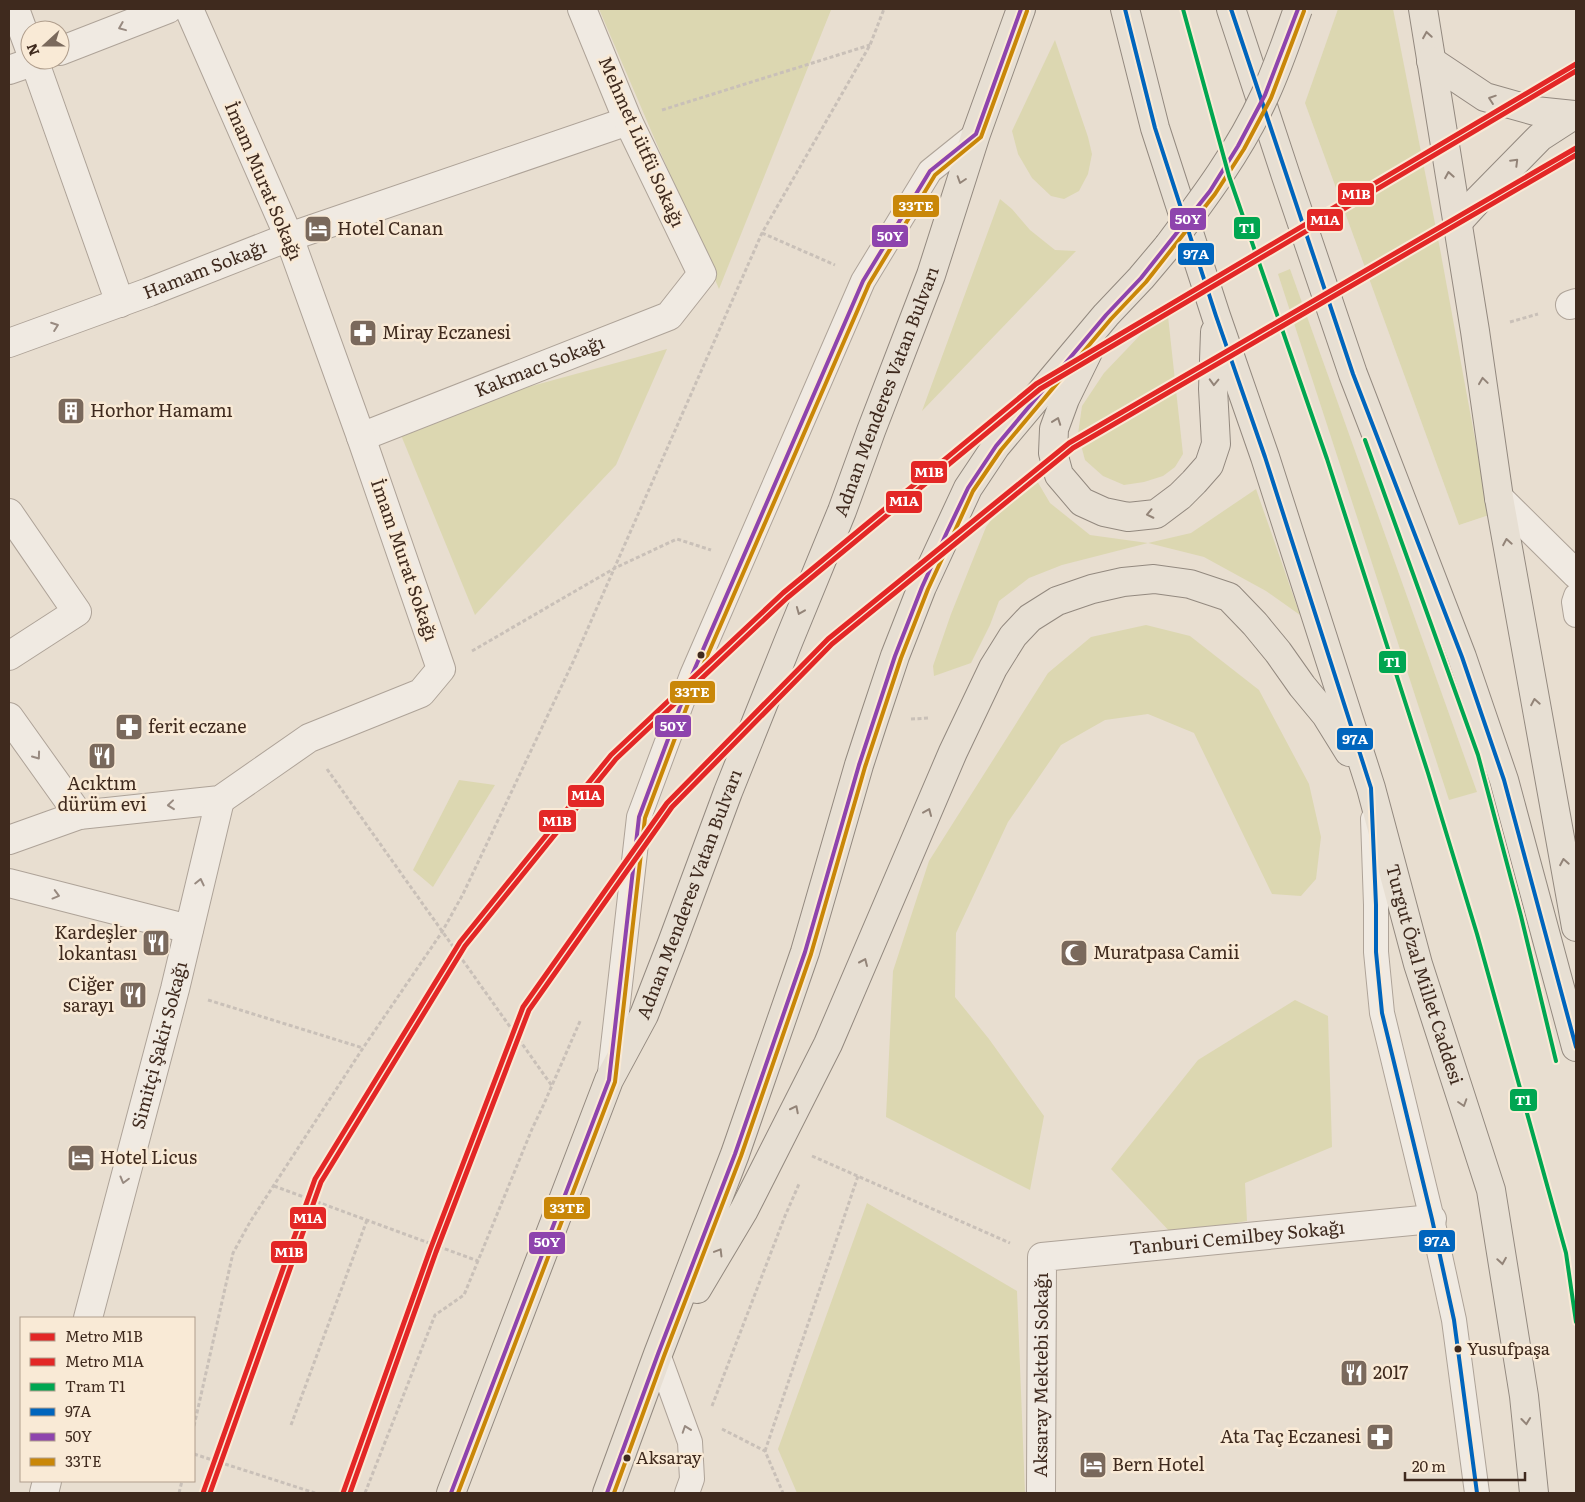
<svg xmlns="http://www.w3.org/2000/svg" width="1585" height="1502" viewBox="0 0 1585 1502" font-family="Literata,serif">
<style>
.green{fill:#dcd7b1}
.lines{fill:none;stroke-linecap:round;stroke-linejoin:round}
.service-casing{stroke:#aea398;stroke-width:26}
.minor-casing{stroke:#aea398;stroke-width:30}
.tertiary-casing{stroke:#aea398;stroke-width:30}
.primary-casing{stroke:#93897f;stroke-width:30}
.path{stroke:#c9c0b8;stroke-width:3;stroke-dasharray:4 2.5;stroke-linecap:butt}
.service{stroke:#f0eae2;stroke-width:24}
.minor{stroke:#f0eae2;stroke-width:28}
.tertiary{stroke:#f0eae2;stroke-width:28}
.primary{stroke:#e7dfd3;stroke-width:28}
.primary-bridge-casing{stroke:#93897f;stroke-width:30;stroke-linecap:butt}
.primary-bridge{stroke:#e7dfd3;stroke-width:28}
.bus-1-casing{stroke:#f9ead6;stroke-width:8}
.bus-2-casing{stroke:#f9ead6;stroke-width:8}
.bus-3-casing{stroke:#f9ead6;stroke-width:8}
.bus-1{stroke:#0065bd;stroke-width:4}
.bus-2{stroke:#8e44ad;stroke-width:4}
.bus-3{stroke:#c98708;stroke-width:4}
.tram-1-casing{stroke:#f9ead6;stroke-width:8}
.tram-1{stroke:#00a651;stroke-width:4}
.metro-1-casing{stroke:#f9ead6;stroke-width:9}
.metro-2-casing{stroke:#f9ead6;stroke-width:9}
.metro-1{stroke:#e32726;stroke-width:5}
.metro-2{stroke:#e32726;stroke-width:5}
.oneway{stroke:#988a80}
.oneway2{stroke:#938478}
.bus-dot{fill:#3f2a1e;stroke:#f9ead6;stroke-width:2}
.labels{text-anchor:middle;stroke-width:5;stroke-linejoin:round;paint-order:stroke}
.bus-label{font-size:17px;fill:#3f2a1e;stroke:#f9ead6;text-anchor:start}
.street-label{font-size:18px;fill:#3f2a1e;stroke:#f9ead6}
.poi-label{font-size:18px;fill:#3f2a1e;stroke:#f9ead6;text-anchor:start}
.line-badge{stroke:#f9ead6;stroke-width:2}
.badge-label{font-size:14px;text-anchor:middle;font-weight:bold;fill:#fff}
</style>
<rect width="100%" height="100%" fill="#e8ded0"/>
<g class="green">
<polygon points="599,9 830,9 831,10 719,289"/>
<polygon points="1338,9 1393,9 1440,249 1489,515 1459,525 1305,103"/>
<polygon points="1055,40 1088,137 1092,154 1088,174 1079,191 1064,199 1051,196 1032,178 1018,154 1012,131"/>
<polygon points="1000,199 1012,209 1030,230 1055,250 1076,251 922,411"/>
<polygon points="1290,269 1477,792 1449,800 1278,274"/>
<polygon points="1167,307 1183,454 1175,467 1163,476 1144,482 1124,485 1103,476 1085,460 1078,434 1082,406 1104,373"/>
<polygon points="667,349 616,465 475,615 396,423"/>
<polygon points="1030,469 1050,503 1090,535 1148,543 1191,533 1256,489 1300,615 1266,591 1204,557 1148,543 1062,565 1029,578 999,601 990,625 971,663 934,676 933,666 951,614 986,527"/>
<polygon points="1146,625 1190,636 1259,690 1309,784 1321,837 1316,879 1301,896 1272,894 1194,733 1148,714 1105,720 1061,745 1008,822 956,933 955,997 989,1039 1044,1116 1030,1190 886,1117 893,971 929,861 1048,673 1091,637"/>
<polygon points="459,780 495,785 433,887 413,870"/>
<polygon points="1295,1000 1328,1016 1332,1147 1245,1183 1247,1221 1172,1234 1111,1169 1198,1060"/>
<polygon points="867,1203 1017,1291 1025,1493 797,1493 778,1449"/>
</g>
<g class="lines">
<defs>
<g id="service">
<polyline points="1576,596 1574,602 1576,615"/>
<polyline points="1373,819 1376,905 1376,952 1382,1013 1432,1219 1454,1320 1477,1493"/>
<polyline points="610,1073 639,817 692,675 863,281 930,171 976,134"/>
<polyline points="658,1354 690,1442 692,1479 687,1493"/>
</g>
<g id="minor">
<polyline points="15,9 30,50"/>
<polyline points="60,51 168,9"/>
<polyline points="34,60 120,303"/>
<polyline points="9,70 38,60"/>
<polyline points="1570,305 1576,303"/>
<path id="s1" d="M9 343 149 292 289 237 628 121"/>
<path id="s2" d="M361 437 669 316 702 274 628 121 582 9"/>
<polyline points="9,513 77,612 9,656"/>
<polyline points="9,840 79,815 220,800 309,738 421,693 441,669 361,437 289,237 189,9"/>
<polyline points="9,883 189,929"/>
<path id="s3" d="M88 1318 175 989 220 800"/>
<polyline points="44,1493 47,1481"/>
<path id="s4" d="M1041 1493 1042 1257 1432 1219"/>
</g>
<g id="tertiary">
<polyline points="1499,498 1576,574"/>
<polyline points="9,717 79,815"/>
</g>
<g id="primary">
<path id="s5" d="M1125 9 1155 128 1216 316 1265 457 1371 788 1418 964 1491 1190 1524 1396 1534 1493"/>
<polyline points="1231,9 1286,176 1353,374 1462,657 1504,780 1576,1047"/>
<polyline points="1423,9 1475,331 1499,498 1576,927"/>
<polyline points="1431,61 1485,97 1535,111 1574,115"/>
<polyline points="1457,223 1479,199 1540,137 1574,115"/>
<polyline points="1089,350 1065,399 1054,429 1053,453 1059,475 1082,502 1104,512 1128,517 1156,514 1180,496 1194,482 1209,465 1216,444 1213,389 1215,332"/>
<polyline points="697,1289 744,1210 828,1044 953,752 993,668 1013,636 1030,618 1057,601 1092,589 1123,582 1154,579 1190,584 1229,597 1255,624 1278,652 1302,686 1326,715 1349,752"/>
<path id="s6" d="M451 1493 609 1080 644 1015 672 943 728 792 789 640 842 511 871 431 931 275 976 134 1021 9"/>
<polyline points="607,1493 658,1354 735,1154 805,952 859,765 873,722 895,656 922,587 968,488 996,446 1106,315 1141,278 1168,246"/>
</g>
</defs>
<use href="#service" class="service-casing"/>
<use href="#minor" class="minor-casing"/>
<use href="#tertiary" class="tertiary-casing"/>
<use href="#primary" class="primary-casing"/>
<g class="path">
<polyline points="662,110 870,45"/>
<polyline points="762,233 835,265"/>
<polyline points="1510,322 1538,314"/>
<polyline points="472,651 615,568 677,539 711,550"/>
<polyline points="911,719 930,718"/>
<polyline points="327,769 552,1086"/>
<polyline points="208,1000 363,1048"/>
<polyline points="812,1156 1010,1243"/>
<polyline points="274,1186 478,1261"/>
<polyline points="712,1406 785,1216 799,1184"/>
<polyline points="291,1425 367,1220"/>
<polyline points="194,1426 233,1253 250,1222 363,1048 442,932 463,894 573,662 762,233 870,45 884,9"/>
<polyline points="722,1429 765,1451 783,1493"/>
<polyline points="765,1451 858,1176"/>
<polyline points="194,1454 315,1493"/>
<polyline points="179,1493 182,1481"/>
<polyline points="365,1493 435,1315 464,1295 532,1129 543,1106 581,1019"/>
</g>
<use href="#service" class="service"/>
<use href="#minor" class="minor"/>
<use href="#tertiary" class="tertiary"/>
<use href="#primary" class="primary"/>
<defs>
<path id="primary-bridge" d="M1168 246C1204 198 1240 150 1265 95 1278 67 1288 37 1298 9"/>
</defs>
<use href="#primary-bridge" class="primary-bridge-casing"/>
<use href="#primary-bridge" class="primary-bridge"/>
<defs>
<g id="bus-1">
<polyline points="1125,9 1155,128 1216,316 1265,457 1371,788 1376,905 1376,952 1382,1013 1432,1219 1454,1320 1477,1493"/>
<polyline points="1231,9 1353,374 1462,657 1504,780 1576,1047"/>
</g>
<g id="bus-2">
<polyline points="451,1493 609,1080 639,817 692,675 863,281 930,171 976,134 1021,9"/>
<polyline points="607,1493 658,1354 735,1154 805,952 859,765 895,656 922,587 947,532 968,488 996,446 1106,315 1141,278 1210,191 1238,146 1265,95 1298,9"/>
</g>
<g id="bus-3">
<polyline points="458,1493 615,1082 645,818 698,677 869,284 935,175 981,137 1027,11"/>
<polyline points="614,1493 664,1356 741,1156 811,954 865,767 901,658 928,589 953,535 973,491 1001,450 1111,319 1146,282 1215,194 1244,149 1271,98 1304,11"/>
</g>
</defs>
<use href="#bus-1" class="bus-1-casing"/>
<use href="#bus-2" class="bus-2-casing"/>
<use href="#bus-3" class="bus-3-casing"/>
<use href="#bus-1" class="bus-1"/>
<use href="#bus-2" class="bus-2"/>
<use href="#bus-3" class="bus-3"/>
<defs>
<g id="tram-1">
<polyline points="1183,9 1229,176 1327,459 1428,773 1477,934 1566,1253 1576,1322"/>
<polyline points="1365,440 1478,755 1521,916 1556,1061"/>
</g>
</defs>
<use href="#tram-1" class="tram-1-casing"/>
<use href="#tram-1" class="tram-1"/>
<defs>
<g id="metro-1">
<polyline points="203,1493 315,1179 460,942 611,755 783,593 1036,384 1576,64"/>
<polyline points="343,1493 430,1250 523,1007 667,803 828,639 1069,443 1576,148"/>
</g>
<g id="metro-2">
<polyline points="210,1493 321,1182 465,946 616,759 787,598 1040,389 1576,71"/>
<polyline points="350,1493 436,1252 529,1010 672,807 832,644 1073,448 1576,155"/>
</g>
</defs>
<use href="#metro-1" class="metro-1-casing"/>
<use href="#metro-2" class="metro-2-casing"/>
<use href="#metro-1" class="metro-1"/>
<use href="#metro-2" class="metro-2"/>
</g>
<defs><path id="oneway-chevron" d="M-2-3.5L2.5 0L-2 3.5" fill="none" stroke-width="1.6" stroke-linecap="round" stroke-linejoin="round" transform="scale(1.25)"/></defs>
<g class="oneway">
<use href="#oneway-chevron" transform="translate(122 27) rotate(158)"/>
<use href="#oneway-chevron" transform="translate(55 326) rotate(-20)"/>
<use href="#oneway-chevron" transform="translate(37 756) rotate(54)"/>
<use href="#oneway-chevron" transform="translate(171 805) rotate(174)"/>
<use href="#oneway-chevron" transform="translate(200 882) rotate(-77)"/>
<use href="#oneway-chevron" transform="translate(56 895) rotate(15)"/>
<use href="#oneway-chevron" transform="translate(124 1180) rotate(105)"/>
<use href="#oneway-chevron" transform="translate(686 1429) rotate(-109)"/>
</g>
<g class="oneway2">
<use href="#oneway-chevron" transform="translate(1427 35) rotate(-99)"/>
<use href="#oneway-chevron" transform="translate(1492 99) rotate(-161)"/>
<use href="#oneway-chevron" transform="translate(1515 162) rotate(-45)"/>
<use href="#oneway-chevron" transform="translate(1449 175) rotate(-100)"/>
<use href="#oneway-chevron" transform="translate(961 180) rotate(108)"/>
<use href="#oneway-chevron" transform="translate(1483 381) rotate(-98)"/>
<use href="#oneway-chevron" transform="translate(1214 382) rotate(92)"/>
<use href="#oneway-chevron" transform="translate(1057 421) rotate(-70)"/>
<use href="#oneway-chevron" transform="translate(1150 514) rotate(168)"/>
<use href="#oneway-chevron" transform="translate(1507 542) rotate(-100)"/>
<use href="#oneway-chevron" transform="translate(800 611) rotate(112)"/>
<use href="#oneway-chevron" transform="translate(1535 702) rotate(-100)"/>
<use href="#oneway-chevron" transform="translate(928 812) rotate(-67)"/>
<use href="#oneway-chevron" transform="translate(1564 862) rotate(-100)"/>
<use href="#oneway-chevron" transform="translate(864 962) rotate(-66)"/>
<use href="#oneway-chevron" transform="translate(1463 1103) rotate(72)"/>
<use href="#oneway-chevron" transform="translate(795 1109) rotate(-63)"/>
<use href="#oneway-chevron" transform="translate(719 1252) rotate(-59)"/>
<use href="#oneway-chevron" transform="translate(1502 1261) rotate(81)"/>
<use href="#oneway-chevron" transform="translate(1526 1421) rotate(84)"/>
</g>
<defs>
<symbol id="hotel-square" viewBox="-11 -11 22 22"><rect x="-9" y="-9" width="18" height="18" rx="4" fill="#7a695c" stroke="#f9ead6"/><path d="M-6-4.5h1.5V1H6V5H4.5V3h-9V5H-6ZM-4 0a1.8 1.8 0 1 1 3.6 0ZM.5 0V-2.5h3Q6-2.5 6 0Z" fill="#fff"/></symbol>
<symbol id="pharmacy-square" viewBox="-11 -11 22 22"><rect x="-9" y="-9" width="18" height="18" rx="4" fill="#7a695c" stroke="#f9ead6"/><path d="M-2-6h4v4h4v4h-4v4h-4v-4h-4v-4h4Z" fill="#fff"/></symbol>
<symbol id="building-square" viewBox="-11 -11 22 22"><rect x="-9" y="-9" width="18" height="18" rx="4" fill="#7a695c" stroke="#f9ead6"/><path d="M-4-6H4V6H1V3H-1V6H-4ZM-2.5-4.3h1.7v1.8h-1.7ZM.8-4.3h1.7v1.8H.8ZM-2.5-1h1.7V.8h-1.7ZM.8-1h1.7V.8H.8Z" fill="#fff"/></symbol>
<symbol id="restaurant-square" viewBox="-11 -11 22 22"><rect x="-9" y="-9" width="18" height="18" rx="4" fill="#7a695c" stroke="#f9ead6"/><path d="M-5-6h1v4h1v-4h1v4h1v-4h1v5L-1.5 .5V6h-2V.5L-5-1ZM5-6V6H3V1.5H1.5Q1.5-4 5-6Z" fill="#fff"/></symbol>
<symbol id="mosque-square" viewBox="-11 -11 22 22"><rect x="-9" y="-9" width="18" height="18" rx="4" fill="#7a695c" stroke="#f9ead6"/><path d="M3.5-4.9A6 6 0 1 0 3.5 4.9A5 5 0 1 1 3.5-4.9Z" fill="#fff"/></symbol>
</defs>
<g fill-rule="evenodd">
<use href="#hotel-square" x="302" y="213" width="32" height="32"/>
<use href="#pharmacy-square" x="347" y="317" width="32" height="32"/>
<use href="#building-square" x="55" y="395" width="32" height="32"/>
<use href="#pharmacy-square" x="113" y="711" width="32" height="32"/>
<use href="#restaurant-square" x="86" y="740" width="32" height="32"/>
<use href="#restaurant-square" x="140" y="927" width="32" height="32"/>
<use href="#mosque-square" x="1058" y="937" width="32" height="32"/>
<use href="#restaurant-square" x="117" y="979" width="32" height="32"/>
<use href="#hotel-square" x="65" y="1142" width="32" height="32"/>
<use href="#restaurant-square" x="1338" y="1357" width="32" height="32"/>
<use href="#pharmacy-square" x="1364" y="1421" width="32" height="32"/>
<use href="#hotel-square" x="1077" y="1449" width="32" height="32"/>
</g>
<g class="bus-dot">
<circle cx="701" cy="655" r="4.5"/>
<circle cx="1458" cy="1349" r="4.5"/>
<circle cx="627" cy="1458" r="4.5"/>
</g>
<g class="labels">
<g class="bus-label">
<text x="1467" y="1355">Yusufpaşa</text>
<text x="636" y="1464">Aksaray</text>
</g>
<g class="street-label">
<text transform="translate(641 142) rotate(66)" y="6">Mehmet Lütfü Sokağı</text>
<text transform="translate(263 181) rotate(67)" y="6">İmam Murat Sokağı</text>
<text dy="6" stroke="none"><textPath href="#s1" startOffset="209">Hamam Sokağı</textPath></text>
<text dy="6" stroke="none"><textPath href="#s2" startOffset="192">Kakmacı Sokağı</textPath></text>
<text dy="6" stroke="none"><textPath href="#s6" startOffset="1185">Adnan Menderes Vatan Bulvarı</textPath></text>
<text transform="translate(404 560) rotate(71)" y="6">İmam Murat Sokağı</text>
<text dy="6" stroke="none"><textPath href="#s6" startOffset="645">Adnan Menderes Vatan Bulvarı</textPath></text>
<text dy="6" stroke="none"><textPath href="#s5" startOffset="1011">Turgut Özal Millet Caddesi</textPath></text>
<text dy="6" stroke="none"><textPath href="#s3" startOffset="282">Simitçi Şakir Sokağı</textPath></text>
<text dy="6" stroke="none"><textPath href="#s4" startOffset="432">Tanburi Cemilbey Sokağı</textPath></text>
<text dy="6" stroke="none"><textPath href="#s4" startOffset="118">Aksaray Mektebi Sokağı</textPath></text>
</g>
<g class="poi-label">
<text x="337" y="235">Hotel Canan</text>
<text x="382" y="339">Miray Eczanesi</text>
<text x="90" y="417">Horhor Hamamı</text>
<text x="148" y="733">ferit eczane</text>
<text x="102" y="790" text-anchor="middle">Acıktım<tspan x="102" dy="21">dürüm evi</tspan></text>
<text x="137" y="939" text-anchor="end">Kardeşler<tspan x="137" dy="21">lokantası</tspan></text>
<text x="1093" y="959">Muratpasa Camii</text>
<text x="114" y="991" text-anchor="end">Ciğer<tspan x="114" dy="21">sarayı</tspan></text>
<text x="100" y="1164">Hotel Licus</text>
<text x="1373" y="1379">2017</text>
<text x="1361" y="1443" text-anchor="end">Ata Taç Eczanesi</text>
<text x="1112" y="1471">Bern Hotel</text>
</g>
</g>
<g class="line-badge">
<rect x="1337" y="182" width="38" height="24" rx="5" fill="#e32726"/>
<rect x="892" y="194" width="48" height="24" rx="5" fill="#c98708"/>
<rect x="1169" y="207" width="38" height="24" rx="5" fill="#8e44ad"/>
<rect x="1306" y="208" width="38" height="24" rx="5" fill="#e32726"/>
<rect x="1233" y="216" width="28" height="24" rx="5" fill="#00a651"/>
<rect x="871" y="224" width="38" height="24" rx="5" fill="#8e44ad"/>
<rect x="1177" y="242" width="38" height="24" rx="5" fill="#0065bd"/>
<rect x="910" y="460" width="38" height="24" rx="5" fill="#e32726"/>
<rect x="885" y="490" width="38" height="24" rx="5" fill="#e32726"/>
<rect x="1378" y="650" width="29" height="24" rx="5" fill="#00a651"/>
<rect x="669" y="680" width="47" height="24" rx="5" fill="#c98708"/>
<rect x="654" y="714" width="38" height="24" rx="5" fill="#8e44ad"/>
<rect x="1336" y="727" width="38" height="24" rx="5" fill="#0065bd"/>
<rect x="567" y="784" width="38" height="24" rx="5" fill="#e32726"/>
<rect x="538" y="809" width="39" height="24" rx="5" fill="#e32726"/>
<rect x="1509" y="1088" width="29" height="24" rx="5" fill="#00a651"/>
<rect x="543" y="1196" width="48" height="24" rx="5" fill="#c98708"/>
<rect x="289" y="1206" width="38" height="24" rx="5" fill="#e32726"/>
<rect x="1418" y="1229" width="38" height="24" rx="5" fill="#0065bd"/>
<rect x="528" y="1231" width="38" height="24" rx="5" fill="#8e44ad"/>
<rect x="270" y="1240" width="38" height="24" rx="5" fill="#e32726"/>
</g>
<g class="badge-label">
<text x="1356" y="199">M1B</text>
<text x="916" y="211">33TE</text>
<text x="1188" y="224">50Y</text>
<text x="1325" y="225">M1A</text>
<text x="1247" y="233">T1</text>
<text x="890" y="241">50Y</text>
<text x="1196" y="259">97A</text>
<text x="929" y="477">M1B</text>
<text x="904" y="506">M1A</text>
<text x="1392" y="667">T1</text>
<text x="692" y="697">33TE</text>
<text x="673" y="731">50Y</text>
<text x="1355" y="744">97A</text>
<text x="586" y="800">M1A</text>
<text x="557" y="826">M1B</text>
<text x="1523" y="1105">T1</text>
<text x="567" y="1213">33TE</text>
<text x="308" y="1223">M1A</text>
<text x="1437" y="1246">97A</text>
<text x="547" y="1247">50Y</text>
<text x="289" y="1257">M1B</text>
</g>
<rect width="1585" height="1502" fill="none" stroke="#3f2a1e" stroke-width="20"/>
<rect x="20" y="1317" width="175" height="165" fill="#f9ead6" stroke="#af9d8c"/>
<rect x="30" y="1333" width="25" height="8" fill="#e32726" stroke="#af9d8c"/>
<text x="65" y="1342" font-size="15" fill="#3f2a1e">Metro M1B</text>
<rect x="30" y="1358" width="25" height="8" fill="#e32726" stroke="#af9d8c"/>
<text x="65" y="1367" font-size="15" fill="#3f2a1e">Metro M1A</text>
<rect x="30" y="1383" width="25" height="8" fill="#00a651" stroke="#af9d8c"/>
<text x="65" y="1392" font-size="15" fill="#3f2a1e">Tram T1</text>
<rect x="30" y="1408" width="25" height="8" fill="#0065bd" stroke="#af9d8c"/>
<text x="65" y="1417" font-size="15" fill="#3f2a1e">97A</text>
<rect x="30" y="1433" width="25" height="8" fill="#8e44ad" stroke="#af9d8c"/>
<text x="65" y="1442" font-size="15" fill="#3f2a1e">50Y</text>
<rect x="30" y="1458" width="25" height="8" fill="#c98708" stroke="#af9d8c"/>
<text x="65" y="1467" font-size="15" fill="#3f2a1e">33TE</text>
<g transform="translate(45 45) rotate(249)"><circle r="24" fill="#f9ead6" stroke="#af9d8c"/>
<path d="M0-4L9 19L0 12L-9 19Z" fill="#7a695c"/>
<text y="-8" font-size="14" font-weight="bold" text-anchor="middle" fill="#3f2a1e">N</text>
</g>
<path d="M1405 1472v8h120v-8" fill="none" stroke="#3f2a1e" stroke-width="2.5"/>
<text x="1412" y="1472" font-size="15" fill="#3f2a1e" stroke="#f9ead6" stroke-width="4" paint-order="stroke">20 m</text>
</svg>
